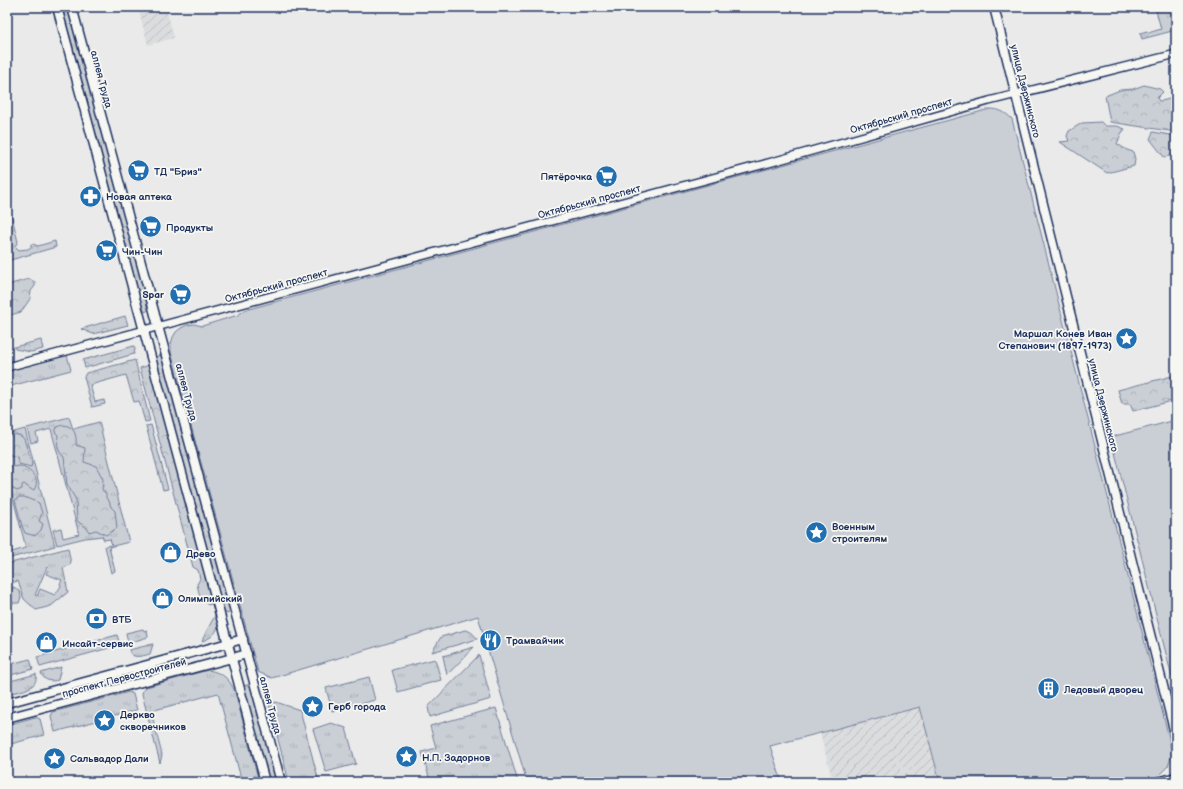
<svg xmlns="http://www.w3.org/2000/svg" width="1183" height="789" viewBox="0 0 1183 789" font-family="'Balsamiq Sans',sans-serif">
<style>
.industrial{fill:url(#industrial-furrows)}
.grass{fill:url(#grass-tufts);stroke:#727e9a;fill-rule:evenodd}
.forest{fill:url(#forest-crowns);stroke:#727e9a}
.green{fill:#caced5;stroke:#727e9a}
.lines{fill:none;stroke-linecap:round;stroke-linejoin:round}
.tertiary-casing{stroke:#1b2f5e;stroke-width:10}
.secondary-casing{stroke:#1b2f5e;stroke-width:11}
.tertiary{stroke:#f6f6f2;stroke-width:7}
.secondary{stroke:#f6f6f2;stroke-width:8}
.labels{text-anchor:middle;stroke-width:3.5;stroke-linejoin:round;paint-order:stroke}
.street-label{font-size:10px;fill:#1b2f5e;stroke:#f6f6f2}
.poi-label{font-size:10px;font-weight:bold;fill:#1b2f5e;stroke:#f6f6f2;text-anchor:start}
</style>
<defs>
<pattern id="industrial-furrows" width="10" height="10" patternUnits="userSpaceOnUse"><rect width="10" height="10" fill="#dadcde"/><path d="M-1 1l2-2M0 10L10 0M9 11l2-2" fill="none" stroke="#babdc1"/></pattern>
<pattern id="grass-tufts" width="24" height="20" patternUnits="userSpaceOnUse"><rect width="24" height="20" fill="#caced5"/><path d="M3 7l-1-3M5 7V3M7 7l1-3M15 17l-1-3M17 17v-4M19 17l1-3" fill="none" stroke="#adb1b9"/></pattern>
<pattern id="forest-crowns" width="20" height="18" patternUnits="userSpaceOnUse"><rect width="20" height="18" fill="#caced5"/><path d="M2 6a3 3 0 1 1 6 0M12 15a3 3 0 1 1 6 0" fill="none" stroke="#adb1b9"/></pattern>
</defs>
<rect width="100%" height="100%" fill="#e9eae9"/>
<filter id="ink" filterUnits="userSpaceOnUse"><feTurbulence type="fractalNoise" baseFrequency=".025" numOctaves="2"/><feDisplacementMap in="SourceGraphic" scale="8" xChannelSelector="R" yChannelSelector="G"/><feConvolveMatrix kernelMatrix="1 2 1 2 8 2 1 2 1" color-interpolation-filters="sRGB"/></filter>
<g filter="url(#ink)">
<g class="industrial">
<polygon points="138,7 166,7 174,38 148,45"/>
<polygon points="920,706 940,782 833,782 820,733"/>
</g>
<g class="grass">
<polygon points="62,7 68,7 149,308 146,312 143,310"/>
<polygon points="1155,7 1176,7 1176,30 1142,39 1140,33 1147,31 1148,33 1161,29"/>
<polygon points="67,355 71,370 7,387 7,371"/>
<polygon points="159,355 162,357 230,611 228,614 224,612 156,359 156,357"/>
<polygon points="69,417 73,429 99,422 129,542 109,547 115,571 111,573 105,546 112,545 110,539 104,540 102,536 85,538 57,545 53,530 61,528 63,538 79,534 51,429 36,433 38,441 31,443 27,428"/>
<polygon points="25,429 55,546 7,559 7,544 9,543 12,552 26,548 7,475 7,434"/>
<path d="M68 548 71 564 63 568 68 592 51 606 36 610 24 599 18 581 7 584V564ZM47 567 49 568 46 574 62 580 60 584 61 586 55 595 40 589 37 596 35 595Z"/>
<path d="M217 612C221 625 217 637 202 641L206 632Z"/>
<polygon points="143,629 144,631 147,630 148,637 128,643 126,633"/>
<path d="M465 630C471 631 474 634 477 639L432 652 441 637Z"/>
<polygon points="117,635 120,645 40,667 37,657"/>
<path d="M153 644 150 654C142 656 132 660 129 650Z"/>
<polygon points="474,647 447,675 443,656"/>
<polygon points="479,655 491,699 430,717 428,707"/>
<polygon points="30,659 33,669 7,676 7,665"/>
<polygon points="435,659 441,680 398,692 392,670"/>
<path d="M61 667 58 680C51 682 44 681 41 673Z"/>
<path d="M208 670C223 673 229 678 235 692L259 782H242L218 693 151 711 162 755 160 763 142 694 143 690 146 687Z"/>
<path d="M36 674C39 690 18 691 7 694V682Z"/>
<polygon points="369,677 375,700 332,711 326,688"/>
<polygon points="251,684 277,782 269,782 243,686"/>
<polygon points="129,692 133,694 137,710 55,732 51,716 53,712"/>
<polygon points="276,702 300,710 319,782 289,782 269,704"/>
<polygon points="496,708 518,782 430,781 422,752 436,748 430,726"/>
<polygon points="35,717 40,719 44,735 7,745 7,725"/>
<polygon points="331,723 346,728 356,764 326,772 313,729"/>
</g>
<g class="forest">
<polygon points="1144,85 1160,89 1163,92 1157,98 1159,101 1166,100 1176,96 1176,132 1110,122 1105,96 1120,90 1133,89"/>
<polygon points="1101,122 1105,126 1117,126 1125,129 1121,134 1117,144 1127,150 1133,152 1135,159 1134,166 1107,173 1060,142 1069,141 1067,136 1069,131 1082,123"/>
<polygon points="1153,132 1176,136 1176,155 1164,157 1150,139"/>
<polygon points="7,213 10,214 12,217 18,242 15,246 19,250 28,249 31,247 31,244 33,244 38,246 55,241 56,247 7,261"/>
<polygon points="29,279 35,282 35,286 31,291 30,299 21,312 7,316 7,284 11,284"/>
<polygon points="125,316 128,325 93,334 81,329"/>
<polygon points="41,340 43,349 31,352 15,349 14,347"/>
<polygon points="134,346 135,349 134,354 85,368 83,360"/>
<polygon points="135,360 150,421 145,422 139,401 134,402 126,375 90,385 95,402 104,400 105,404 92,407 84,377 86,373"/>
<polygon points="150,365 214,603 208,605 200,598 197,584 200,579 198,570 193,567 140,368"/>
<polygon points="1176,375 1176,400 1133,411 1130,404 1122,404 1118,390"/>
<path d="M63 425C74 426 77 434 76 445L85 448 84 462 96 466 103 479 102 489 106 494V498L109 501 111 507 115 511 117 528 106 535 96 530 89 532 87 528 77 521 76 500 67 484 64 457C57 451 57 444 58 435L55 432 57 427Z"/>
<polygon points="151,425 168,489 163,490 146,426"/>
<polygon points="14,434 21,436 24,439 32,464 31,467 19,464 17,457 7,454 7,436"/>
<path d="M21 466C31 471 41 478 34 490H32L24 484 22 485V489L17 491 12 488 8 467Z"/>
<polygon points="19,497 24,497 39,503 42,513 39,521 43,524 41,530 35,536 25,533 22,526 15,500"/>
<polygon points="14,587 20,592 21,597 19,603 12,603 7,612 7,589"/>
</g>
<g class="green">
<path d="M990 109C999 109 1005 112 1012 119L1169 738 1172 755 1168 766 1156 778 1140 782H940L920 707 770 746 782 782H527L478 616 272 678 258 672 171 352V344L173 337 176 332 181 328 187 325 194 324 202 326 238 315 245 310Z"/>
<polygon points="1176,420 1176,693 1111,437"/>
</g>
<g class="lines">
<defs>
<polyline id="tertiary" points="7,367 772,162 989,101 1176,54"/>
<g id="secondary">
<polyline points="57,7 265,782"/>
<polyline points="72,7 281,782"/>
<polyline points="994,7 1176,738"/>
<polyline points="7,703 243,639"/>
<polyline points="7,718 247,654"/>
<polyline points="1158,782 1176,777"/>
</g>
</defs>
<use href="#tertiary" class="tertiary-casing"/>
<use href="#secondary" class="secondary-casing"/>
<use href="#tertiary" class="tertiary"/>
<use href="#secondary" class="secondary"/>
</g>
</g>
<defs>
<symbol id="supermarket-disc" viewBox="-11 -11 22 22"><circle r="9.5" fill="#1f6fb2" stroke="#f6f6f2"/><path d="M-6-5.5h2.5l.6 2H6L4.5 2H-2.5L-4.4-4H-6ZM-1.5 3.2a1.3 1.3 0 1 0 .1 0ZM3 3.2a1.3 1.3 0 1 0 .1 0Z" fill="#fff"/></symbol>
<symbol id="pharmacy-disc" viewBox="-11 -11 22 22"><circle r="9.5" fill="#1f6fb2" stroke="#f6f6f2"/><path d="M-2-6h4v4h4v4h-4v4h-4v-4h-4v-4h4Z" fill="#fff"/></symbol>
<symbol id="sight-disc" viewBox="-11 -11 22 22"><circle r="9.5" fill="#1f6fb2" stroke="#f6f6f2"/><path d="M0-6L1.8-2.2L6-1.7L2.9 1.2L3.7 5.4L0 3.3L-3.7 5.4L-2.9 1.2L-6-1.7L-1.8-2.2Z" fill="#fff"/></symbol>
<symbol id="shop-disc" viewBox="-11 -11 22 22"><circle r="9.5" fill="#1f6fb2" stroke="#f6f6f2"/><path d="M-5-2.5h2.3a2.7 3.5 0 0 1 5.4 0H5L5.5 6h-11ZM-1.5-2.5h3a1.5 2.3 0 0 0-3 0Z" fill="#fff"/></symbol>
<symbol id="bank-disc" viewBox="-11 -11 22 22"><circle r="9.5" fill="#1f6fb2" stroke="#f6f6f2"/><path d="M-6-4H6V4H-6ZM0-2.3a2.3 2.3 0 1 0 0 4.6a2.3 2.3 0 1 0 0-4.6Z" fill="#fff"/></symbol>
<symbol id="restaurant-disc" viewBox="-11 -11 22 22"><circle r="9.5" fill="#1f6fb2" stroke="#f6f6f2"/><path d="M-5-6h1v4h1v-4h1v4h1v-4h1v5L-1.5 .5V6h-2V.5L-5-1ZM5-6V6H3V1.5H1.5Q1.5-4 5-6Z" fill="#fff"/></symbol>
<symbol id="building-disc" viewBox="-11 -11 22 22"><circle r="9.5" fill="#1f6fb2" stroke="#f6f6f2"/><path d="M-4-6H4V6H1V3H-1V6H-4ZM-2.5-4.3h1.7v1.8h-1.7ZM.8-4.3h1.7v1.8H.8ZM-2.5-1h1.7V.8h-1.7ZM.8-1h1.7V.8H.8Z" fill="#fff"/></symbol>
</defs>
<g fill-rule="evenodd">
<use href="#supermarket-disc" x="126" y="158" width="25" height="25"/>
<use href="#supermarket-disc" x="594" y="164" width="25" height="25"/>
<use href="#pharmacy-disc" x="78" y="184" width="25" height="25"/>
<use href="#supermarket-disc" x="138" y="214" width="25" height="25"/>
<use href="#supermarket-disc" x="94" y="238" width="25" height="25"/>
<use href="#supermarket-disc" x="168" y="282" width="25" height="25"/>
<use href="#sight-disc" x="1114" y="326" width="25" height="25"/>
<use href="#sight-disc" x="804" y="520" width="25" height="25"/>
<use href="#shop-disc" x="158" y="540" width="25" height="25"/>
<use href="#shop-disc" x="150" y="586" width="25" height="25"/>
<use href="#bank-disc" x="84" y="606" width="25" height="25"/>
<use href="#restaurant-disc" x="478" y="628" width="25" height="25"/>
<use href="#shop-disc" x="34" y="630" width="25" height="25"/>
<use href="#building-disc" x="1036" y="676" width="25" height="25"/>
<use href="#sight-disc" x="300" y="694" width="25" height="25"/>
<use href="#sight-disc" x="92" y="708" width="25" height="25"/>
<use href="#sight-disc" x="394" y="744" width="25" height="25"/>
<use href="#sight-disc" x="42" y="746" width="25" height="25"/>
</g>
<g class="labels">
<g class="street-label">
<text transform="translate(102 79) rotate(75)" y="4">аллея Труда</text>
<text transform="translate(1026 91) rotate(76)" y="4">улица Дзержинского</text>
<text transform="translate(901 115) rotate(-16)" y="4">Октябрьский проспект</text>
<text transform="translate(589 201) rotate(-15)" y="4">Октябрьский проспект</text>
<text transform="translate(276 285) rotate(-15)" y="4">Октябрьский проспект</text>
<text transform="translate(187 392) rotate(75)" y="4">аллея Труда</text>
<text transform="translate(1104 405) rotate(76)" y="4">улица Дзержинского</text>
<text transform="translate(124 677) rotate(-15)" y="4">проспект Первостроителей</text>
<text transform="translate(271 705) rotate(75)" y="4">аллея Труда</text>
</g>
<g class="poi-label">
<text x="154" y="175">ТД "Бриз"</text>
<text x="592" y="180" text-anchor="end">Пятёрочка</text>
<text x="106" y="200">Новая аптека</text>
<text x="166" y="231">Продукты</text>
<text x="122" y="255">Чин-Чин</text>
<text x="164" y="298" text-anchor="end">Spar</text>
<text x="1112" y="337" text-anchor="end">Маршал Конев Иван<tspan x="1112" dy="12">Степанович (1897-1973)</tspan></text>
<text x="832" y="530">Военным<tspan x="832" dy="12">строителям</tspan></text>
<text x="186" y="557">Древо</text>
<text x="178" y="602">Олимпийский</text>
<text x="112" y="623">ВТБ</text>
<text x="506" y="644">Трамвайчик</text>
<text x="62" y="647">Инсайт-сервис</text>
<text x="1064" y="693">Ледовый дворец</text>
<text x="328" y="710">Герб города</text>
<text x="120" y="718">Деркво<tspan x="120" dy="12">скворечников</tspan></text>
<text x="422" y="761">Н.П. Задорнов</text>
<text x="70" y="762">Сальвадор Дали</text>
</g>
</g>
<rect width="1183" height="789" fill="none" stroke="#f6f6f2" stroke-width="24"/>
<rect x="12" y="12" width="1159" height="765" fill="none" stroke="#1b2f5e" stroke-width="1.5" filter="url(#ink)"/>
</svg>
